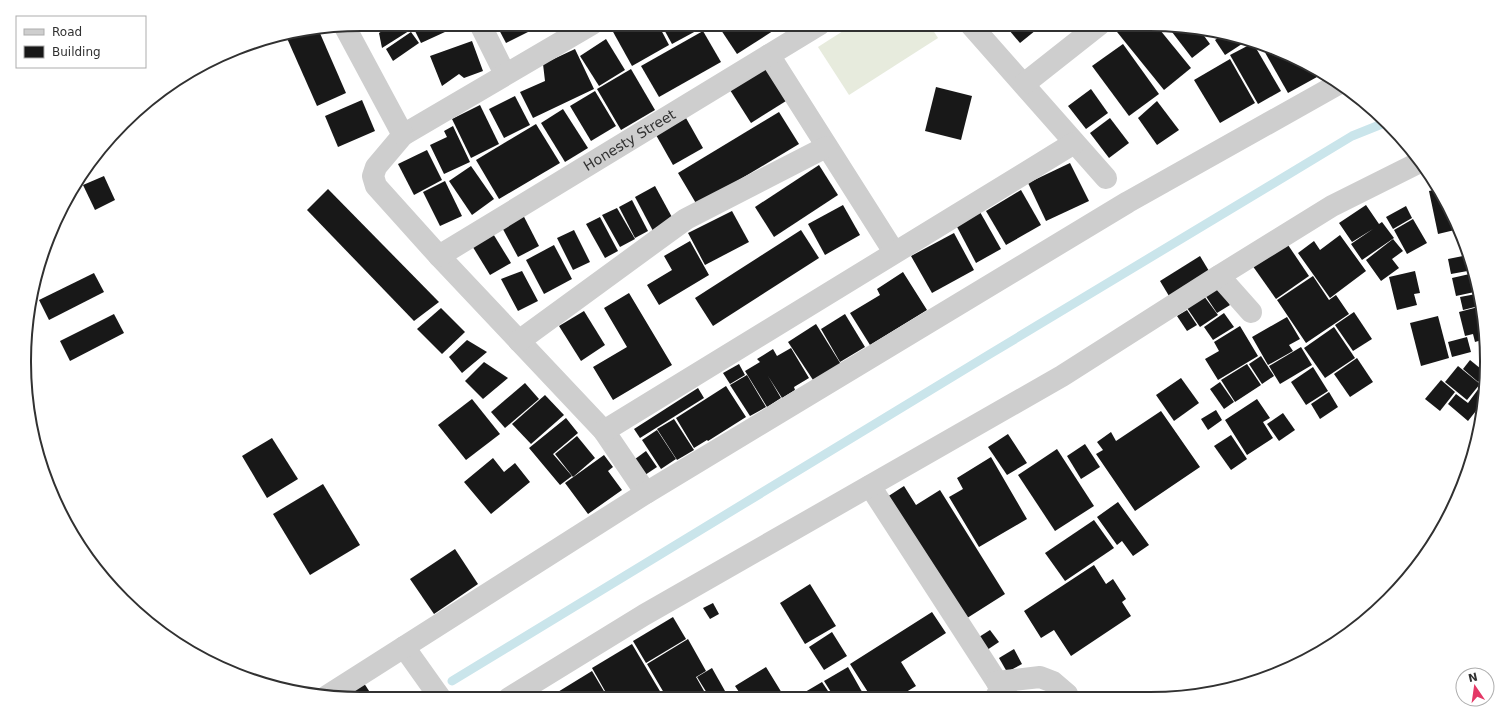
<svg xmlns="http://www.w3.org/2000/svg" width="1511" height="723" viewBox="0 0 1511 723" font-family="'DejaVu Sans',sans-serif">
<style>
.pitch{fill:#e7ebdd}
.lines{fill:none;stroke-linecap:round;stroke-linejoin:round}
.stream{stroke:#cae5eb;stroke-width:9}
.building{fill:#181818}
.street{stroke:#cecece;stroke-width:22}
.labels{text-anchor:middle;stroke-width:4;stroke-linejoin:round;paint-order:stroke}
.street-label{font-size:14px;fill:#313131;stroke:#fff}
.rim{fill:none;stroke:#313131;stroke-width:2}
</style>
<rect width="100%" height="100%" fill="#fff"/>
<polygon class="pitch" points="854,24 929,24 938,38 849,95 818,47"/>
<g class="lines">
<polyline class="stream" points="452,681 990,354 1352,136 1387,122"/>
</g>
<g class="building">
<polygon points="373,24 387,24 376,30"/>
<polygon points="393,24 409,24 412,29 382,48 379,33"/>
<polygon points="419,24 457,24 458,26 421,43 413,27"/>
<polygon points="496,24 534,24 536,28 506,43"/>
<polygon points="622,24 658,24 669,45 632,66 612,30"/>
<polygon points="661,24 693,24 696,31 672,44"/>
<polygon points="717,24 777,24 779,27 737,54"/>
<polygon points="1004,24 1039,24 1041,26 1020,43"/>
<polygon points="1117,24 1156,25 1191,68 1164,90 1113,27"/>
<polygon points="1179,27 1199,29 1210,44 1192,58 1172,32"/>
<polygon points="319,31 346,93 317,106 286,36"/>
<polygon points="703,31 721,62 659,97 641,66"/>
<polygon points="411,32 419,43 393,61 386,49"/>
<polygon points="1225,33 1248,40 1225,55 1215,40"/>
<polygon points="606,39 625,70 599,86 580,56"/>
<polygon points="472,41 483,71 464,78 459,74 442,86 430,56"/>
<polygon points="1253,43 1281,91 1258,104 1230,55"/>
<polygon points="1123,44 1159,94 1129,116 1092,66"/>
<polygon points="1268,46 1279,50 1312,67 1317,77 1288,93 1263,49"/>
<polygon points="575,49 594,89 533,118 520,92 545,81 543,64"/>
<polygon points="1230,59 1255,103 1220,123 1194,80"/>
<polygon points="766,68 786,101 751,123 730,90"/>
<polygon points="631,69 655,110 621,130 597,89"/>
<polygon points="936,87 972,96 961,140 925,131"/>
<polygon points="1091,89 1108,113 1086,129 1068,106"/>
<polygon points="595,91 616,126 591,141 570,106"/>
<polygon points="515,96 530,125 504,138 489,109"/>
<polygon points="362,100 375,131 338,147 325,116"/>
<polygon points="1157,101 1179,130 1157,145 1138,118"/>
<polygon points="480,105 499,144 471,158 452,119"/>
<polygon points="563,109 588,148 565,162 541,123"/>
<polygon points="779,112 799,144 697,205 678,173"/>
<polygon points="686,118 703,148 673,165 656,135"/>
<polygon points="1110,118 1129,143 1109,158 1090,133"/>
<polygon points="536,124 560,163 499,199 476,160"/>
<polygon points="453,126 470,162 444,174 430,145 447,137 444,131"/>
<polygon points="427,150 442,180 414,195 398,164"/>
<polygon points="1070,163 1089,201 1046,221 1028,183"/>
<polygon points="819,165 838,195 774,237 755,207"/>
<polygon points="471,166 494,199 472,215 449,181"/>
<polygon points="104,176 115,200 95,210 83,185"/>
<polygon points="445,181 462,216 440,226 423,192"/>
<polygon points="655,186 673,219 653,231 635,197"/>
<polygon points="328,189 439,302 414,321 307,210"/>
<polygon points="1438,189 1451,212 1459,229 1438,234 1429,191"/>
<polygon points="1021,190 1041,225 1006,245 986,211"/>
<polygon points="632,200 648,231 635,238 619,207"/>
<polygon points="843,205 860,235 825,255 808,224"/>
<polygon points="1366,205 1379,224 1382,222 1394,238 1362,260 1351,244 1373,229 1352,242 1339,223"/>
<polygon points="1406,206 1412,218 1393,229 1386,217"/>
<polygon points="617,208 635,239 620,247 602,215"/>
<polygon points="520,209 539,246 518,257 498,220"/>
<polygon points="732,211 749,242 705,265 688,233"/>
<polygon points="980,212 1001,249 976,263 956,225"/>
<polygon points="600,217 618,251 605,258 586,224"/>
<polygon points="1413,219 1427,243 1407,254 1394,230"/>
<polygon points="574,230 590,262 573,270 557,238"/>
<polygon points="801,230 819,258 713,326 695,298"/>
<polygon points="492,232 511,263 490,275 471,244"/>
<polygon points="954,233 974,270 932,293 911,256"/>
<polygon points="1340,235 1366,271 1330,298 1298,253 1314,241 1320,250"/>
<polygon points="1393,239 1403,251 1392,259 1399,268 1381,281 1366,260"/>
<polygon points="690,241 709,275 659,305 647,285 672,270 664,256"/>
<polygon points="1286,242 1309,276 1276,299 1252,265"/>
<polygon points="554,245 572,279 544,294 526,260"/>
<polygon points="1468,255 1473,270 1451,274 1448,259"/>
<polygon points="1200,256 1209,271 1169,296 1160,281"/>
<polygon points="522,271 538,301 518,311 501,279"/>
<polygon points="1415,271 1420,293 1414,294 1417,305 1397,310 1389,277"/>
<polygon points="903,272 927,310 870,345 850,313 880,295 877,289"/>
<polygon points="94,273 104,292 49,320 39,300"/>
<polygon points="1474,273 1479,291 1456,296 1452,278"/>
<polygon points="1313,276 1329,300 1336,295 1349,314 1306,343 1277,300"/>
<polygon points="1219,287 1230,305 1217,313 1205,295"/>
<polygon points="629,293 672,365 613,400 593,367 627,347 604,308"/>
<polygon points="1476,294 1479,306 1463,310 1460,297"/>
<polygon points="1204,296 1218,315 1200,327 1187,308"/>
<polygon points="1482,306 1485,339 1475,342 1473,334 1465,336 1459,312"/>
<polygon points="441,308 465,332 442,354 417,329"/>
<polygon points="1187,310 1197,325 1187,331 1177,316"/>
<polygon points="584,311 605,345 581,361 559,326"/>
<polygon points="1354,312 1372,339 1353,351 1335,325"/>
<polygon points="1224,313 1234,327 1213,340 1204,327"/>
<polygon points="114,314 124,333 70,361 60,341"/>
<polygon points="845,314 865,347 840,362 821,329"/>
<polygon points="1438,316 1449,358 1421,366 1410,323"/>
<polygon points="1287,317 1300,339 1289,345 1293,351 1268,365 1252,337"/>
<polygon points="816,324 842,366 815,383 788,342"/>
<polygon points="1240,326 1258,356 1218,380 1205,359 1219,351 1214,342"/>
<polygon points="1334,327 1355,358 1325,378 1304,348"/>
<polygon points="1467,337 1471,352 1452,357 1448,342"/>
<polygon points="467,340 487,352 462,373 449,357"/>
<polygon points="1301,347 1312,365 1280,384 1269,366"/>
<polygon points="791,348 809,378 794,387 795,390 782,398 768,376 781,398 767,407 745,371 760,362 757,359 773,349 777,356"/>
<polygon points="1261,356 1274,376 1262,384 1249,364"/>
<polygon points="1357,358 1373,382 1350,397 1334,374"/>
<polygon points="1470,360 1486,373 1478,382 1463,369"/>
<polygon points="484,362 508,378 483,399 465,381"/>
<polygon points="739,364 745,375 730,384 723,373"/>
<polygon points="1247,364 1261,385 1235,402 1221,380"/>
<polygon points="1458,366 1480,384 1467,400 1445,382"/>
<polygon points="1313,367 1328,391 1306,405 1291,382"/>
<polygon points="747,375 766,407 750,416 730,385"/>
<polygon points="1181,378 1199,403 1174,421 1156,395"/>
<polygon points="1441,380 1455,392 1440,411 1425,399"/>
<polygon points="1220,382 1234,402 1224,409 1210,389"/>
<polygon points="525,383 539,399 505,428 491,412"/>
<polygon points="1482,384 1485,386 1483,402 1468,421 1448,404 1456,394 1468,403"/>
<polygon points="726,386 746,417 708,441 707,440 694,448 676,418"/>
<polygon points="698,388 704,398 640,438 634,429"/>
<polygon points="1329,392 1338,407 1320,419 1311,404"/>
<polygon points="545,395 564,415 531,444 512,424"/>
<polygon points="472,399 500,434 466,460 438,425"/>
<polygon points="1257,399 1270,418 1263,422 1273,438 1247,455 1225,420"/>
<polygon points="1216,410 1222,420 1208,430 1201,419"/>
<polygon points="1161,411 1200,467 1135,511 1096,454 1103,450 1097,442 1111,432 1116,441"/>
<polygon points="1283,413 1295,430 1279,441 1267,424"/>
<polygon points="566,418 578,433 553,454 572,476 560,485 529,448"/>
<polygon points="674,419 694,450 677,460 657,429"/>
<polygon points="657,430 676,459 661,469 642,440"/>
<polygon points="1008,434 1027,463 1007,475 988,447"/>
<polygon points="1231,435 1247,459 1231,470 1214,446"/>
<polygon points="577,436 595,458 573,477 555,454"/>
<polygon points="272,438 298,479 267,498 242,456"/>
<polygon points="1085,444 1100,467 1081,479 1067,456"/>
<polygon points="1057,449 1094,506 1055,531 1018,475"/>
<polygon points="646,451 657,467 642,477 631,462"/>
<polygon points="604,455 613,467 608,471 622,490 588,514 565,483"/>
<polygon points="991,457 1027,519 979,547 949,497 963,489 957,478"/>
<polygon points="493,458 504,472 515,463 530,482 491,514 464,482"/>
<polygon points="323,484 360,545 310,575 273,514"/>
<polygon points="904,486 916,505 940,490 1005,594 964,620 887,497"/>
<polygon points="1118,502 1149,545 1133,556 1122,541 1117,545 1097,517"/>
<polygon points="1094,520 1114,548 1065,581 1045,553"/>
<polygon points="455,549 478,584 434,614 410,579"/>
<polygon points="1094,565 1106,584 1113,579 1126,599 1122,602 1131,616 1071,656 1054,630 1041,638 1024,611"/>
<polygon points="810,584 836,626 805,644 780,603"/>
<polygon points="713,603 719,614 710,619 703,608"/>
<polygon points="932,612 946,633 901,662 916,686 898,697 871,697 850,664"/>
<polygon points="673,617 686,639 646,663 633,641"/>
<polygon points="990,630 999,642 987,650 979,637"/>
<polygon points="832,632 847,656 824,670 809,647"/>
<polygon points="688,639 706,671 696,677 708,698 667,698 647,664"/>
<polygon points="632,644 664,698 609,698 592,668"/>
<polygon points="1014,649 1022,664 1007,672 999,658"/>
<polygon points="766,667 785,698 730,698 739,692 735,686"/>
<polygon points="848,667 865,697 834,697 824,681"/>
<polygon points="712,668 725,691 714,698 710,698 697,677"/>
<polygon points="592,671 608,698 548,698"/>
<polygon points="360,677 371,694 363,699 330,696"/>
<polygon points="822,682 832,697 802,697 800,695"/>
</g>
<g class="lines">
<g class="street">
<polyline points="480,24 505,74"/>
<polyline points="592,24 403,135 376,167 373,176 376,186 439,256 604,431 646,493"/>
<polyline points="970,24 1106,178"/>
<polyline points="345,27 403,135"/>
<polyline points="769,55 894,252"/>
<polyline points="1024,84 1100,24"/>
<path id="s1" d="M439 256 820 24"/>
<polyline points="1219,276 1251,312"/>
<polyline points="519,341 686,219 826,147"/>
<polyline points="604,431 1074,143"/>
<polyline points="870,486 997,682 1000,689 996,697"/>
<polyline points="404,647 441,699"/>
<polyline points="997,682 1040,677 1053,682 1067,694"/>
<polyline points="327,696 646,493 1128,202 1340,83"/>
<polyline points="509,698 644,615 1062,376 1219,276 1332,206 1420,162"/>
</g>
</g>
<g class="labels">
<g class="street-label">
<text dy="5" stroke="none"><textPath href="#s1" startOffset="223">Honesty Street</textPath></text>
</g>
</g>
<path d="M0 0H1511V723H0ZM361 31H1150A330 330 0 0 1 1480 361V362A330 330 0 0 1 1150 692H361A330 330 0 0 1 31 362V361A330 330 0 0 1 361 31Z" fill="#fff" fill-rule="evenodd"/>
<path class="rim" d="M361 31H1150A330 330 0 0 1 1480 361V362A330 330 0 0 1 1150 692H361A330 330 0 0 1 31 362V361A330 330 0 0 1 361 31Z"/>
<rect x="16" y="16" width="130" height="52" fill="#ffffff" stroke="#adadad"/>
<rect x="24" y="29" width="20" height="6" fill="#cecece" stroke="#adadad"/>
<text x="52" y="36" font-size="12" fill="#313131">Road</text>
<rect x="24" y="46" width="20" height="12" fill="#181818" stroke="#adadad"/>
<text x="52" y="56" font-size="12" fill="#313131">Building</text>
<g transform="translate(1475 687) rotate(347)"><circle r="19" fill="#ffffff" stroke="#adadad"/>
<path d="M0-3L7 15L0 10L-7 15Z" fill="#e43866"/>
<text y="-6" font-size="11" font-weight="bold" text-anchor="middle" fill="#313131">N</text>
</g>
</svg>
